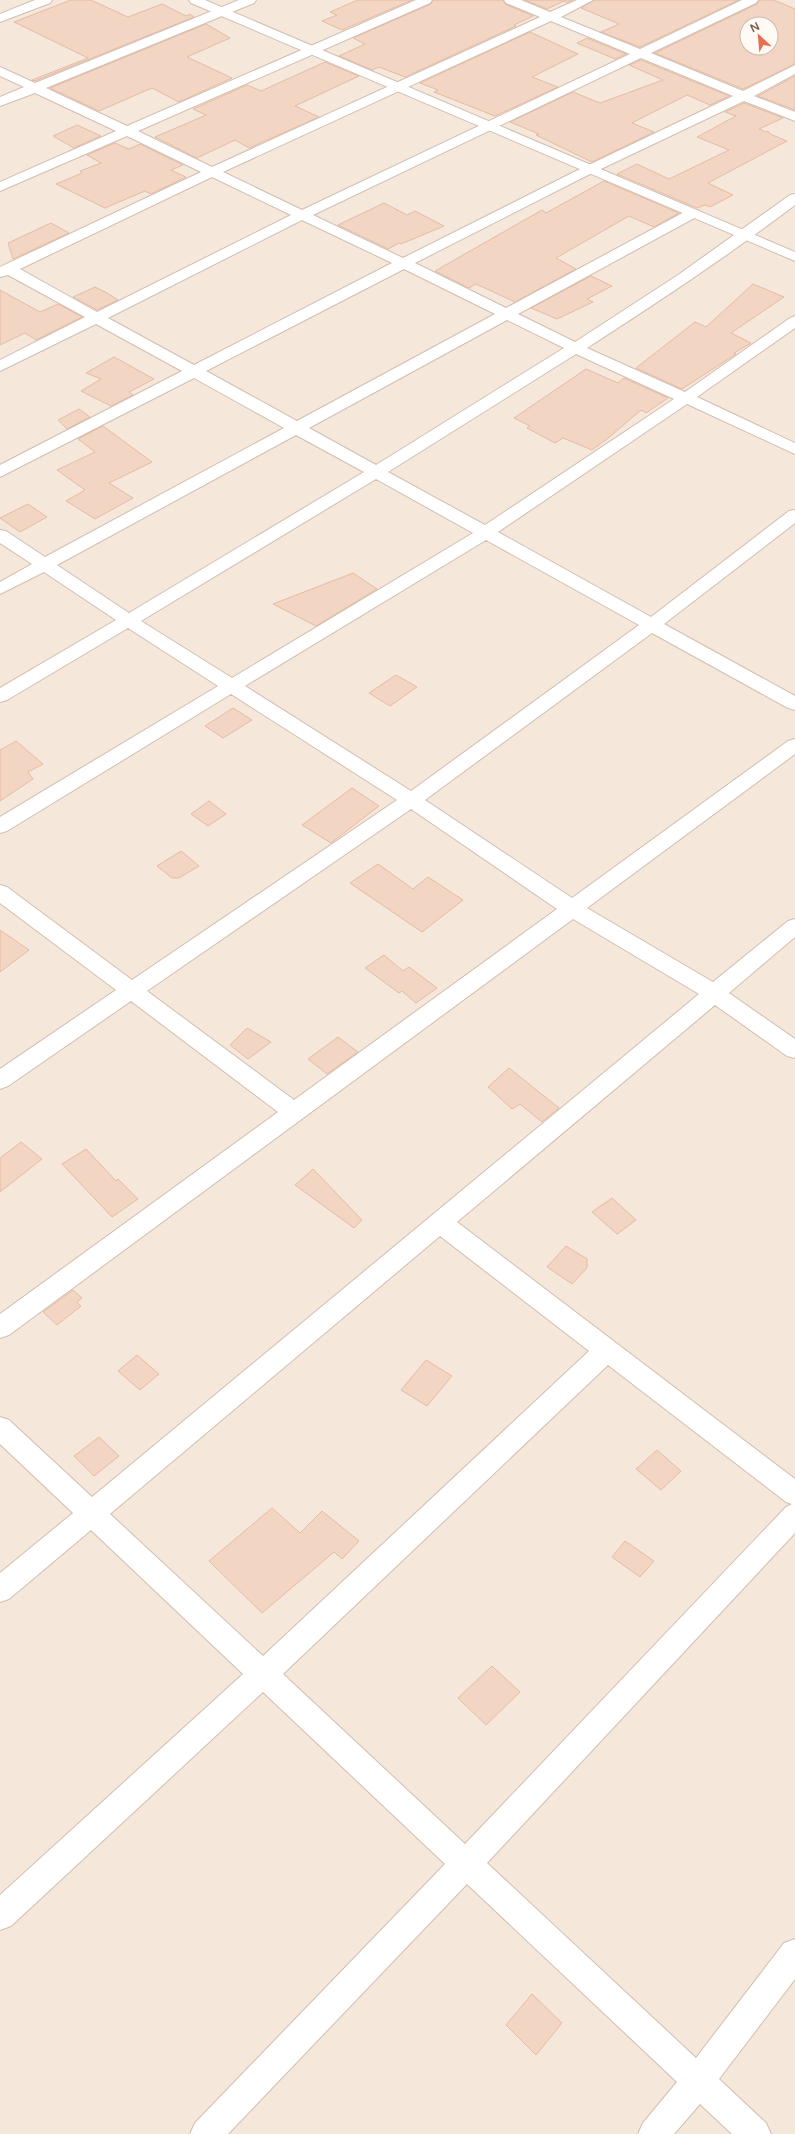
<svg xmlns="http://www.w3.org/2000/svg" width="795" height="2134" viewBox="0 0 795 2134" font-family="'Varela Round',sans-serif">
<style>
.residential{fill:#f5e8da;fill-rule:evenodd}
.building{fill:#f3d5c3;stroke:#e6bba3;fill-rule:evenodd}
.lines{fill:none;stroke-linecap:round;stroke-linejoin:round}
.minor-casing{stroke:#d1beb0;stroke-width:2}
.tertiary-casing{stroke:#d1beb0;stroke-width:2}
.minor{fill:#fff;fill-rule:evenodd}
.tertiary{fill:#fff;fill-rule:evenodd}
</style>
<rect width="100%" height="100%" fill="#fdf6ec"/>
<path class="residential" d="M0 0H795V2134H0ZM747 24H771V48H747Z"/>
<g class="building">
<polygon points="71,0 91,0 128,17 162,4 186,16 190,14 194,17 35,81 32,80 88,58 14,22"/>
<polygon points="358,0 412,0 342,30 322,21 337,15 330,12"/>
<polygon points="433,0 503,0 505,4 533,16 514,25 516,26 405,77 379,67 372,70 339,56 365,44 353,38 431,4"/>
<polygon points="525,0 573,0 567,3 564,1 547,9"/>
<polygon points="594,0 739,0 640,47 601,32 619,24 581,8"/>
<path d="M759 0H774L795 9V64L743 89 655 53 757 4ZM747 24H771V48H747Z"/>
<polygon points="206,24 230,38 187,57 232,78 179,102 152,88 99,111 50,88"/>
<polygon points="530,32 578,54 532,77 558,87 495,116 434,92 438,90 420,83"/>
<polygon points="587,38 626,54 615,59 577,43"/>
<polygon points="641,60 729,96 710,105 687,95 632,123 654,132 592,162 536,135 539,134 510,122 573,92 600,103 663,80 629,65"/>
<polygon points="325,62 359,76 295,106 319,117 249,148 235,140 197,158 155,137 206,115 193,109 247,85 261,91"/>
<polygon points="795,76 795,110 758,96"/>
<polygon points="744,103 783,118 759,129 766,132 768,131 770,134 787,141 708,183 733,195 710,207 705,205 697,208 617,174 637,164 669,179 729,150 697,137 736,116 725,112"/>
<polygon points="77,125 101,136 74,148 53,136"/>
<polygon points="115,143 129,149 140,144 183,165 171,170 186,177 151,194 145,191 105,208 56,184 82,173 80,171 101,163 87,155"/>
<polygon points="604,181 679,213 654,227 629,216 556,258 576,269 515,302 476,284 469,288 435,271 542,210 546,213"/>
<polygon points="384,203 407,215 415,211 444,226 401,244 399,243 388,249 338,225"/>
<polygon points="51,223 69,233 13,259 8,243"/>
<polygon points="591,276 612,286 587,299 593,302 557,319 531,308"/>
<polygon points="753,284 784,297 731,333 751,343 734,353 736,354 682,389 636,368 695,322 706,327"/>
<polygon points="95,287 107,293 118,300 97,310 73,297"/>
<polygon points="0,290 40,312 58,304 82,317 36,340 25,333 0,345"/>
<polygon points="114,357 154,379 129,392 133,395 111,406 81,391 101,379 86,373"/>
<polygon points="586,369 618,383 624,378 668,398 646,413 641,410 607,439 592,450 563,438 555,443 527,428 530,426 514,418"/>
<polygon points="79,409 90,417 67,429 58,420"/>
<polygon points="103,426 152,462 109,483 133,498 95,519 66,501 85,490 57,470 95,452 78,439"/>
<polygon points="28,504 47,517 20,532 0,518"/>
<polygon points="353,573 377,589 316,626 273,604"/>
<polygon points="396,675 417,687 390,706 369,693"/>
<polygon points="233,708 252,720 223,738 205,726"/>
<polygon points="16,741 43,764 28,772 33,779 0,801 0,750"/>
<polygon points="352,788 379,806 331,843 302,825"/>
<polygon points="209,801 226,814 208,826 191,814"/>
<polygon points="181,851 199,866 179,878 172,878 157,866"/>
<polygon points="378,864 413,889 428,877 463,900 422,932 350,883"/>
<polygon points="0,930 29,950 0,972"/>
<polygon points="384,955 403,971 409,967 437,988 416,1003 402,991 399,993 365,968"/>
<polygon points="247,1028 271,1042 248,1059 230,1045"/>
<polygon points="338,1037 358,1052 327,1074 308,1059"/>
<polygon points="509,1068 559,1108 542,1122 520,1104 512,1109 488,1087"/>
<polygon points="21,1142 42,1159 0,1192 0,1158"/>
<polygon points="86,1149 116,1181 118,1179 138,1199 112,1217 62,1164"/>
<polygon points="313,1169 362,1220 354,1228 295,1185"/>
<polygon points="612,1198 636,1220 617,1234 592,1212"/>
<polygon points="566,1246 587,1259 587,1268 572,1284 547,1267"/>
<polygon points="73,1290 82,1298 77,1302 81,1306 57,1325 43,1312"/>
<polygon points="137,1355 159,1374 140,1390 118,1371"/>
<polygon points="426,1360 452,1376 427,1406 401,1390"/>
<polygon points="99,1437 119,1456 94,1476 74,1456"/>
<polygon points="657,1450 681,1471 661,1490 636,1469"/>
<polygon points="272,1508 300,1533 322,1511 359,1541 342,1559 334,1552 262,1613 209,1561"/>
<polygon points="625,1541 654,1561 640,1577 612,1557"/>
<polygon points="492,1666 520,1692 486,1725 458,1698"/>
<polygon points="532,1994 562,2023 536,2055 506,2025"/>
</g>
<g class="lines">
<defs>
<g id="minor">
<polygon points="35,0 52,0 50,3 0,22 0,14"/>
<path d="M239 0H256L254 3 46 88 127 126 416 0H432L430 3 138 131 212 167 540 17 506 3 504 0H521L550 12 577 0H593L561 17 640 49 742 0H758L756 3 651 53 743 91 795 65V74L754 96 795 112V121L744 101 582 178 415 263 506 308 688 210H698L700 213 698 216 518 314 575 342 678 275 790 195 795 194V205C728 256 658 302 587 348L685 392 790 318 795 316V328L697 397 795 443V454L687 404 498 532 651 617 789 511 795 510V523L664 624 795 696V710L788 708 652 633 425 800 572 898 788 741 795 739V754L587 908 713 982 788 921 795 919V937L729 993 795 1039V1058L787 1056 715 1005 457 1222 795 1479V1533L487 1863 696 2058 784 1943 795 1939V1979L719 2079 766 2123 771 2134H732L700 2104 674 2134H638L643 2123 677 2082 467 1884 228 2134H190L195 2123 445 1864 263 1692 11 1926 0 1930V1895L243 1674 91 1530 9 1599 0 1602V1573L73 1513 0 1444V1417L9 1420 92 1497 699 994 573 919 9 1335 0 1338V1314L278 1112 131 1001 8 1086 0 1089V1069L116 990 0 903V885L7 887 132 980 397 800 231 694 7 831 0 833V817L218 686 128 628 7 700 0 702V688L116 620 44 572 0 594V582L32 564 0 543V530L6 531 45 557 284 428 194 378 0 477V465L182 371 96 324 0 371V360L85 317 8 275 0 277V267L201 172 127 136 0 191V182L116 131 35 93 0 106V97L24 87 0 76V67L35 83ZM551 21 630 54 302 210 223 172ZM641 58 733 96 572 173 403 258 313 215ZM212 177 291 215 97 312 20 269ZM302 220 392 263 194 365 108 318ZM404 269 495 314 297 421 206 371ZM507 320 564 348 376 465 309 428ZM576 354 674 399 485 525 388 472ZM296 435 364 472 129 613 57 565ZM376 479 473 533 232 678 141 621ZM486 540 639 625 411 791 245 686ZM411 809 557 909 294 1100 147 991ZM440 1236 589 1351 263 1656 110 1514ZM608 1365 786 1502 792 1504 786 1507 465 1844 283 1674Z"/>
</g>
<polygon id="tertiary" points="189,0 205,0 795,252 795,261 191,3"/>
</defs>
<use href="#minor" class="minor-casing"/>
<use href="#tertiary" class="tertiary-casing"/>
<use href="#minor" class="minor"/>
<use href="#tertiary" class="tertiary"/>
</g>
<g transform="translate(759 36) rotate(334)"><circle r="19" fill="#fffaf3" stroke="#cabbb1"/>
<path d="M0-3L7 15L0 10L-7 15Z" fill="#e76f51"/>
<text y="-6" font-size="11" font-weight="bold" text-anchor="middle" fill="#7a5c4d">N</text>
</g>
</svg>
